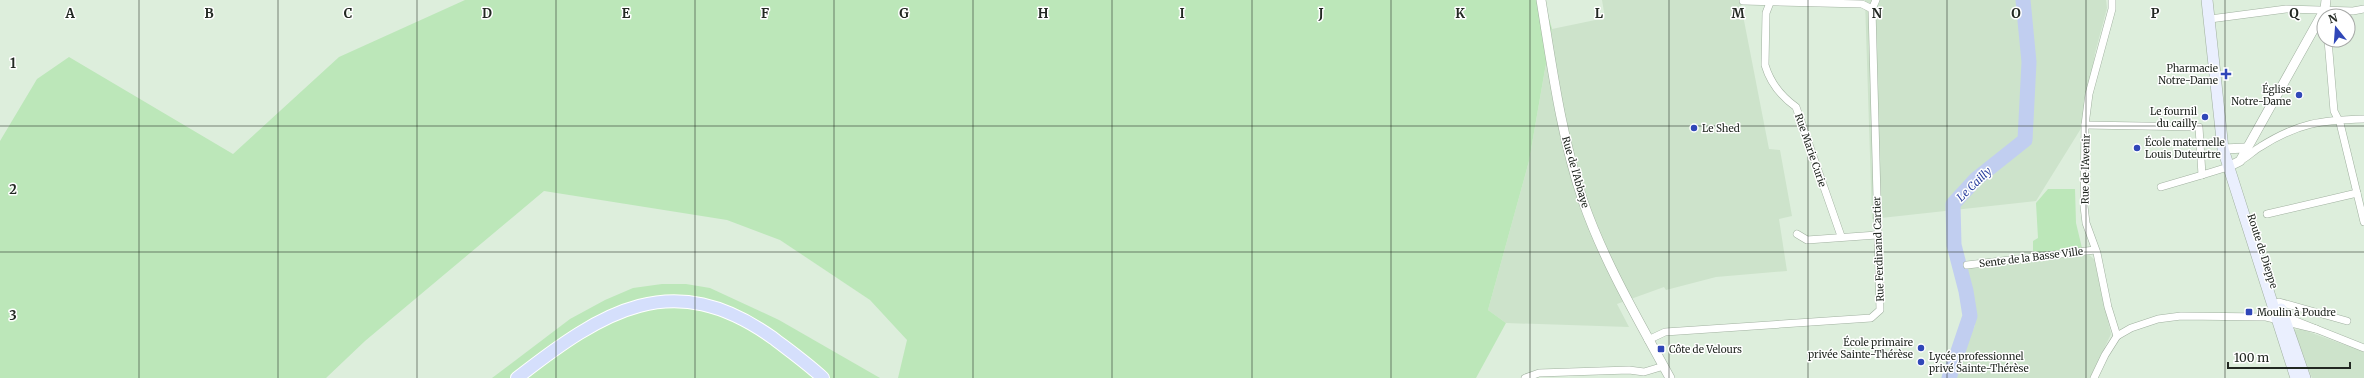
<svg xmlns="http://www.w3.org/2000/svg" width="2364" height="378" viewBox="0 0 2364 378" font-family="Merriweather,serif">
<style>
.built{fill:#cde3cb}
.green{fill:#bce7b9}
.water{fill:#c1cef0}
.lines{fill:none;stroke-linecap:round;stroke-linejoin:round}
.river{stroke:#c1cef0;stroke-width:15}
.minor-casing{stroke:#a1b1a0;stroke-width:8}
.tertiary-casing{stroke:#a1b1a0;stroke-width:10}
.secondary-casing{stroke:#a1b1a0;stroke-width:12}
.primary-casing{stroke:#fff;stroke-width:14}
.minor{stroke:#fff;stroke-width:7}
.tertiary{stroke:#fff;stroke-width:9}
.secondary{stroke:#eaeffe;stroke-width:11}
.primary{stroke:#d5dffc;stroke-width:12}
.grid{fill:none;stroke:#222822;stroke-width:1;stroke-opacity:0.55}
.poi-dot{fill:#3047b8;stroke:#fff;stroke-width:1.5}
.labels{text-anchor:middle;stroke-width:3;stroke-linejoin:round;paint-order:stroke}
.poi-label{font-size:10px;fill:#222822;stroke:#fff;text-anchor:start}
.street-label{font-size:10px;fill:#222822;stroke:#fff}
.water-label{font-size:11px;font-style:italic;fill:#2b409e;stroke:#fff}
.grid-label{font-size:13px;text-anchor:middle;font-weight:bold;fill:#222822;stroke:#fff;stroke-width:3;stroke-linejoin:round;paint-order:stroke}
</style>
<rect width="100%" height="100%" fill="#ddeedc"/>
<g class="built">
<polygon points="1602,0 1740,0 1769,149 1780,150 1792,216 1779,219 1787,271 1716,277 1666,290 1664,287 1617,304 1629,327 1506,323 1488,310 1529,161 1552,29 1605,18"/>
<polygon points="1865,0 2106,0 2107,8 2095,53 2085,122 2036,201 1872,219"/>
<polygon points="2089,255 2094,259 2111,334 2090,378 1954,378 1975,325 1973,296 1965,268"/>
<polygon points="2301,329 2364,352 2364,378 2312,378 2294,330"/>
</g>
<g class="green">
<polygon points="465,0 1544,0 1552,29 1529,161 1488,310 1506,323 1476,378 898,378 907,340 870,300 780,240 727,220 544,191 365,341 326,378 0,378 0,141 37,79 69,57 233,154 339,57"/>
<polygon points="2048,189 2075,189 2076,223 2082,248 2033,255 2033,241 2038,238 2036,203"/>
<polygon points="662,284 686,284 710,288 779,320 880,378 492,378 570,319 605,300 633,288"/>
</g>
<polygon class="water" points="1974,321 1973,330 1955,378 1942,378 1963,322"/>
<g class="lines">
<polyline class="river" points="1949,378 1970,316 1966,291 1954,245 1953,204 1976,179 2025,140 2029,62 2023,0"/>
<defs>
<g id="minor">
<path d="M1771 0 1766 13 1765 65C1770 82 1782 97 1796 107L1841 236"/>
<polyline points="2112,0 2112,9 2089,94 2085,125 2084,206 2086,223 2097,253 2108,307 2117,336"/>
<polyline points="1743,1 1862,4 1872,9"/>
<polyline points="2210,19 2286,9 2353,11 2364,9"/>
<polyline points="2328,40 2334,111 2340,123 2364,222"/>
<polyline points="2085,125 2199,127 2202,175 2228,167"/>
<path d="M2240 161C2248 157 2253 151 2260 147 2298 123 2321 120 2364 119"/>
<polyline points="2161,187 2202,175"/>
<polyline points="2267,214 2357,193"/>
<polyline points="1797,234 1807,240 1877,235"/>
<polyline points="1967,265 2095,250"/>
<polyline points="2272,304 2279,302 2347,321"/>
<polyline points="2281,315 2364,348"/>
<polyline points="1648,340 1665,332 1871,318 1880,310 1872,9 1876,0"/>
<polyline points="1525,378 1539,373 1629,370 1644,372 1664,366"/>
<polyline points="2094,378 2105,355 2117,336 2131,328 2158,319 2181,316 2266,317 2316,329"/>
</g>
<g id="tertiary">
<path d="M1541 0C1552 67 1561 136 1583 201 1605 264 1639 321 1670 378"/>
<polyline points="2223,149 2246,148"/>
<polyline points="2228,167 2240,161 2316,25 2325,9 2326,0"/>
</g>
<g id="secondary">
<polyline points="2207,0 2223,149 2296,378"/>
<polyline points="2281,309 2305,378"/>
</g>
<path id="primary" d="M517 378C603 311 672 266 773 338 790 351 807 363 823 378"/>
</defs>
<use href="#minor" class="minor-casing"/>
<use href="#tertiary" class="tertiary-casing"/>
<use href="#secondary" class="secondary-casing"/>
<use href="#primary" class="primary-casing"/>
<use href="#minor" class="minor"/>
<use href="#tertiary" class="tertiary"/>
<use href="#secondary" class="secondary"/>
<use href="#primary" class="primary"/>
</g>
<path class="grid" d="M139 0V378M278 0V378M417 0V378M556 0V378M695 0V378M834 0V378M973 0V378M1112 0V378M1252 0V378M1391 0V378M1530 0V378M1669 0V378M1808 0V378M1947 0V378M2086 0V378M2225 0V378M0 126H2364M0 252H2364"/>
<g class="poi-dot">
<path d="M2224 68h4v4h4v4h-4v4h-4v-4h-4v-4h4z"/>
<circle cx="2299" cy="95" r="4"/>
<circle cx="2205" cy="117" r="4"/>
<circle cx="1694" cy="128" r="4"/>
<circle cx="2137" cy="148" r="4"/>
<rect x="2245" y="308" width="8" height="8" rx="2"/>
<circle cx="1921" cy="348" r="4"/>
<rect x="1657" y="345" width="8" height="8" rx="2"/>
<circle cx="1921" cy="362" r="4"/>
</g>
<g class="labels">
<g class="poi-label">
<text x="2218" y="72" text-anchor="end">Pharmacie<tspan x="2218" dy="12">Notre-Dame</tspan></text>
<text x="2291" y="93" text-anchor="end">Église<tspan x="2291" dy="12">Notre-Dame</tspan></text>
<text x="2197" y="115" text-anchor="end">Le fournil<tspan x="2197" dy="12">du cailly</tspan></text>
<text x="1702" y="132">Le Shed</text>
<text x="2145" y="146">École maternelle<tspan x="2145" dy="12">Louis Duteurtre</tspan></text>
<text x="2257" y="316">Moulin à Poudre</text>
<text x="1913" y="346" text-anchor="end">École primaire<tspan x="1913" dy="12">privée Sainte-Thérèse</tspan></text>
<text x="1669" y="353">Côte de Velours</text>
<text x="1929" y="360">Lycée professionnel<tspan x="1929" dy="12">privé Sainte-Thérèse</tspan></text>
</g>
<g class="street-label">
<text transform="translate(1811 150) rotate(71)" y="4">Rue Marie Curie</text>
<text transform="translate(2085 169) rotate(-89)" y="4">Rue de l'Avenir</text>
<text transform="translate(1576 172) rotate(74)" y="4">Rue de l'Abbaye</text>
<text transform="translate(1878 249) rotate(-92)" y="4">Rue Ferdinand Cartier</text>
<text transform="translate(2263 251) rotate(72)" y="4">Route de Dieppe</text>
<text transform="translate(2031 257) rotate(-7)" y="4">Sente de la Basse Ville</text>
</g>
<g class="water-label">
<text transform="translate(1974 184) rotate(-44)" y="4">Le Cailly</text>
</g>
</g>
<g class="grid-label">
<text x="70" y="18">A</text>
<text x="209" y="18">B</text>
<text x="348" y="18">C</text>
<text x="487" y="18">D</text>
<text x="626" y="18">E</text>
<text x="765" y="18">F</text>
<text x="904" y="18">G</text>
<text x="1043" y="18">H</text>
<text x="1182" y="18">I</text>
<text x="1321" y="18">J</text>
<text x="1460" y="18">K</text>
<text x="1599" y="18">L</text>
<text x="1738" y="18">M</text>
<text x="1877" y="18">N</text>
<text x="2016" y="18">O</text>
<text x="2155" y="18">P</text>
<text x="2294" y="18">Q</text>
<text x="13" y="68">1</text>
<text x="13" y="194">2</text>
<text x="13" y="320">3</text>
</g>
<g transform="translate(2336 28) rotate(343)"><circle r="19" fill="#ffffff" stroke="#a7a9a7"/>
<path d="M0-3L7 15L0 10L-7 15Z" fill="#3047b8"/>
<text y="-6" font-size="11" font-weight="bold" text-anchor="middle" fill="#222822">N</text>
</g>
<path d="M2228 362v6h122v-6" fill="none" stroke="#222822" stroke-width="2"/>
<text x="2234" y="362" font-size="12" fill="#222822" stroke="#ffffff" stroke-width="3" paint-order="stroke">100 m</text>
</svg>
